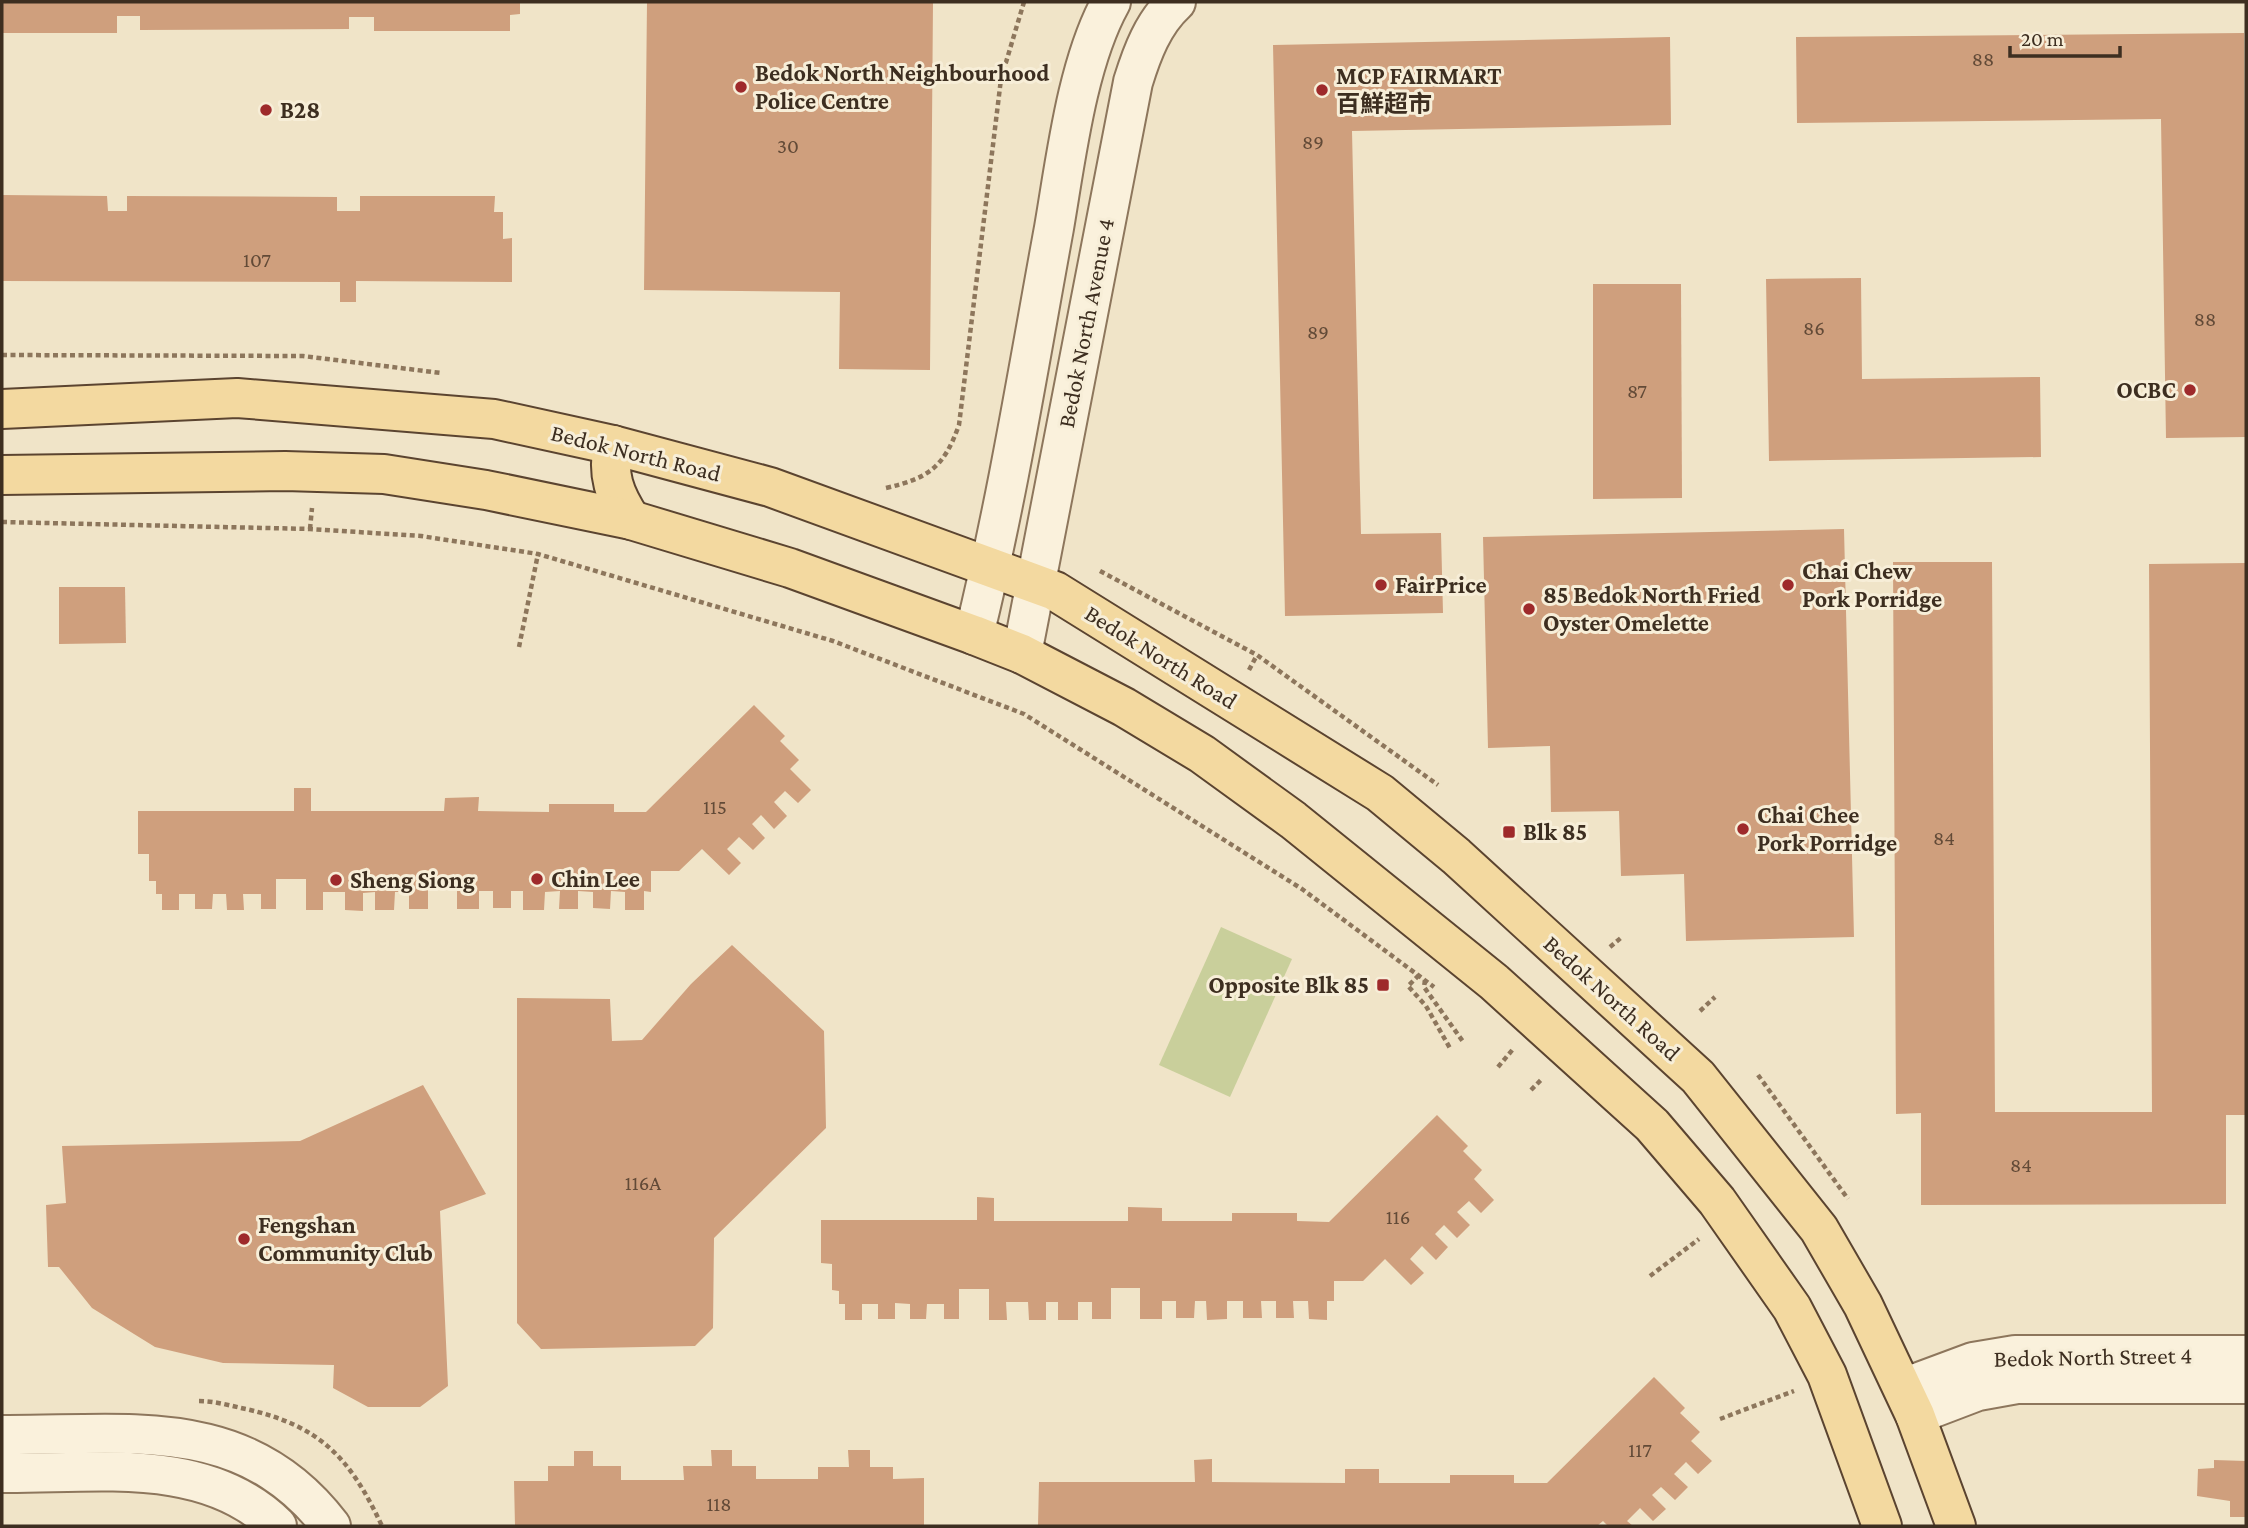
<svg xmlns="http://www.w3.org/2000/svg" width="2248" height="1528" viewBox="0 0 2248 1528" font-family="'Crimson Pro','Noto Sans SC',serif">
<style>
.green{fill:#c9cf9b}
.building{fill:#cf9f7d}
.lines{fill:none;stroke-linecap:round;stroke-linejoin:round}
.minor-casing{stroke:#8d765c;stroke-width:42}
.major-casing{stroke:#5b4430;stroke-width:42}
.path{stroke:#8d765c;stroke-width:4.5;stroke-dasharray:5 3.5;stroke-linecap:butt}
.minor{stroke:#faf1dc;stroke-width:38}
.major{stroke:#f3d9a0;stroke-width:38}
.poi-dot{fill:#9e2a2b;stroke:#f7eed8;stroke-width:2.5}
.labels{text-anchor:middle;stroke-width:6;stroke-linejoin:round;paint-order:stroke}
.number-label{font-size:21px;fill:#624a37}
.poi-label{font-size:24px;font-weight:bold;fill:#3d2e20;stroke:#f7eed8;text-anchor:start}
.street-label{font-size:24px;fill:#3d2e20;stroke:#f7eed8}
</style>
<rect width="100%" height="100%" fill="#f0e4c8"/>
<polygon class="green" points="1221,927 1292,959 1230,1097 1159,1065"/>
<g class="building">
<polygon points="2,2 520,2 520,14 510,15 510,31 374,31 374,17 349,17 349,29 140,30 140,16 117,16 117,33 2,33"/>
<polygon points="647,2 933,2 930,370 839,369 840,292 644,290"/>
<polygon points="2244,33 2246,437 2166,438 2161,119 1797,123 1796,37"/>
<polygon points="1670,37 1671,125 1352,131 1361,534 1441,533 1443,613 1285,616 1273,45"/>
<polygon points="2,195 107,196 108,211 127,211 127,196 337,197 337,211 360,211 360,196 495,196 494,212 503,212 503,239 512,238 512,282 356,281 356,302 340,302 340,282 2,281"/>
<polygon points="1861,278 1862,379 2040,377 2041,457 1769,461 1766,279"/>
<polygon points="1593,284 1681,284 1682,498 1593,499"/>
<polygon points="1844,529 1854,937 1686,941 1684,874 1621,876 1619,811 1551,812 1550,746 1488,748 1483,537"/>
<polygon points="1893,562 1992,562 1995,1112 2152,1112 2149,564 2246,563 2246,1115 2226,1115 2226,1204 1921,1205 1921,1113 1896,1114"/>
<polygon points="59,587 125,587 126,643 59,644"/>
<polygon points="754,705 785,736 780,741 799,760 790,769 811,790 798,803 785,791 774,802 787,816 774,829 761,815 752,824 765,838 753,850 739,837 727,849 741,863 729,875 702,849 679,871 651,871 651,892 644,891 644,910 625,910 625,892 611,891 610,909 593,908 593,892 578,891 578,909 559,909 560,891 545,892 544,910 523,910 523,891 511,891 511,908 493,908 493,891 479,891 479,909 457,909 457,879 428,879 428,909 409,909 409,892 395,892 394,910 375,910 375,892 363,893 363,911 345,910 345,892 323,892 323,910 306,910 306,879 276,879 276,909 261,909 261,894 243,894 244,910 227,910 226,894 213,894 212,909 195,909 195,894 179,894 179,910 162,910 162,894 156,894 156,881 149,881 149,854 138,854 138,811 294,811 294,788 311,788 311,811 444,811 445,798 479,797 478,811 549,812 549,804 614,804 614,812 646,812"/>
<polygon points="732,945 824,1031 826,1128 714,1238 713,1328 695,1346 541,1349 517,1323 517,998 610,999 612,1041 642,1040 691,984"/>
<polygon points="423,1085 486,1194 440,1211 448,1386 420,1407 368,1407 333,1388 334,1365 223,1363 155,1347 92,1308 59,1267 48,1267 46,1205 66,1203 62,1146 300,1141"/>
<polygon points="1437,1115 1468,1146 1463,1151 1482,1170 1474,1179 1494,1200 1481,1213 1469,1201 1457,1212 1470,1225 1457,1238 1444,1225 1435,1234 1448,1247 1436,1260 1422,1246 1410,1259 1424,1273 1411,1285 1385,1259 1363,1281 1334,1281 1334,1301 1327,1301 1327,1320 1309,1319 1308,1301 1293,1301 1294,1318 1276,1318 1276,1301 1261,1301 1262,1318 1243,1318 1243,1301 1227,1301 1227,1319 1207,1320 1206,1301 1195,1301 1194,1318 1176,1318 1176,1301 1162,1301 1162,1319 1140,1319 1140,1288 1111,1288 1111,1319 1092,1319 1092,1302 1078,1302 1078,1320 1058,1320 1058,1302 1046,1302 1046,1320 1029,1320 1028,1302 1006,1302 1007,1320 989,1320 989,1289 959,1289 959,1319 944,1319 944,1304 927,1304 926,1319 910,1319 910,1304 895,1303 895,1319 878,1319 878,1304 862,1304 862,1320 845,1320 845,1304 839,1304 839,1291 832,1290 832,1264 821,1263 821,1220 977,1220 977,1197 994,1198 994,1221 1128,1221 1128,1207 1162,1208 1162,1221 1232,1221 1232,1213 1297,1213 1297,1221 1329,1222"/>
<polygon points="1654,1377 1685,1408 1680,1413 1700,1432 1691,1441 1712,1461 1698,1474 1686,1462 1674,1474 1688,1487 1675,1500 1661,1487 1652,1495 1666,1509 1653,1521 1640,1508 1627,1521 1633,1526 1608,1526 1603,1521 1597,1526 1038,1525 1039,1482 1195,1482 1194,1460 1212,1459 1212,1482 1345,1483 1345,1469 1379,1469 1379,1483 1450,1483 1450,1475 1514,1475 1514,1483 1547,1483"/>
<polygon points="711,1450 732,1450 732,1466 756,1466 756,1479 818,1479 818,1467 849,1467 848,1450 870,1450 870,1467 893,1467 893,1479 924,1478 924,1526 515,1526 514,1481 548,1481 548,1466 574,1466 574,1451 593,1451 593,1466 621,1466 621,1480 684,1480 683,1466 712,1466"/>
<polygon points="2214,1460 2246,1461 2246,1517 2230,1517 2230,1501 2197,1496 2198,1469 2214,1468"/>
</g>
<g class="lines">
<defs>
<g id="minor">
<path d="M974 635C1007 501 1029 364 1054 228 1066 158 1077 63 1111 2"/>
<path d="M1022 654 1133 82C1142 53 1153 23 1176 2"/>
<polyline points="1903,1388 1973,1362 2015,1355 2246,1355"/>
<polyline points="1915,1415 1978,1391 2017,1384 2246,1384"/>
<path d="M2 1435C128 1436 245 1413 331 1526"/>
<path d="M2 1473C94 1474 205 1455 277 1526"/>
</g>
<g id="major">
<polyline points="2,409 237,398 494,419 613,445 770,487 1055,591 1380,793 1456,856 1698,1077 1819,1229 1863,1305 1915,1415 1956,1526"/>
<path d="M613 445C607 475 614 494 631 520"/>
<polyline points="2,475 285,471 384,474 486,490 631,520 790,568 974,635 1022,654 1124,707 1202,754 1293,820 1494,982 1652,1125 1717,1201 1792,1308 1827,1375 1882,1526"/>
</g>
</defs>
<use href="#minor" class="minor-casing"/>
<use href="#major" class="major-casing"/>
<g class="path">
<polyline points="2,355 303,356 441,373"/>
<path d="M886 488C929 478 944 467 959 425L1001 79 1024 2"/>
<polyline points="2,522 310,529 421,536 538,554 833,641 1024,714 1302,889 1434,987"/>
<polyline points="310,529 312,508"/>
<polyline points="1100,571 1257,655 1438,785"/>
<polyline points="519,647 538,554"/>
<polyline points="1249,670 1257,655"/>
<polyline points="1610,947 1622,937"/>
<polyline points="1419,975 1408,986 1426,1006 1451,1050"/>
<polyline points="1425,980 1424,987 1464,1043"/>
<polyline points="1700,1011 1715,997"/>
<polyline points="1498,1067 1514,1048"/>
<polyline points="1758,1075 1848,1199"/>
<polyline points="1531,1090 1543,1078"/>
<polyline points="1650,1276 1699,1239"/>
<path d="M199 1401C215 1401 231 1406 246 1409 321 1426 350 1458 382 1526"/>
<polyline points="1720,1419 1794,1391"/>
</g>
<use href="#minor" class="minor"/>
<use href="#major" class="major"/>
</g>
<g class="poi-dot">
<circle cx="741" cy="87" r="7"/>
<circle cx="1322" cy="90" r="7"/>
<circle cx="266" cy="110" r="7"/>
<circle cx="2190" cy="390" r="7"/>
<circle cx="1381" cy="585" r="7"/>
<circle cx="1788" cy="585" r="7"/>
<circle cx="1529" cy="609" r="7"/>
<circle cx="1743" cy="829" r="7"/>
<rect x="1502" y="825" width="14" height="14" rx="3.5"/>
<circle cx="537" cy="879" r="7"/>
<circle cx="336" cy="880" r="7"/>
<rect x="1376" y="978" width="14" height="14" rx="3.5"/>
<circle cx="244" cy="1239" r="7"/>
</g>
<g class="labels">
<g class="number-label">
<text x="1983" y="66">88</text>
<text x="1313" y="149">89</text>
<text x="788" y="153">30</text>
<text x="257" y="267">107</text>
<text x="2205" y="326">88</text>
<text x="1814" y="335">86</text>
<text x="1318" y="339">89</text>
<text x="1637" y="398">87</text>
<text x="715" y="814">115</text>
<text x="1944" y="845">84</text>
<text x="2021" y="1172">84</text>
<text x="643" y="1190">116A</text>
<text x="1398" y="1224">116</text>
<text x="1640" y="1457">117</text>
<text x="719" y="1511">118</text>
</g>
<g class="poi-label">
<text x="755" y="81">Bedok North Neighbourhood<tspan x="755" dy="28">Police Centre</tspan></text>
<text x="1336" y="84">MCP FAIRMART<tspan x="1336" dy="28">百鮮超市</tspan></text>
<text x="280" y="118">B28</text>
<text x="2176" y="398" text-anchor="end">OCBC</text>
<text x="1802" y="579">Chai Chew<tspan x="1802" dy="28">Pork Porridge</tspan></text>
<text x="1395" y="593">FairPrice</text>
<text x="1543" y="603">85 Bedok North Fried<tspan x="1543" dy="28">Oyster Omelette</tspan></text>
<text x="1757" y="823">Chai Chee<tspan x="1757" dy="28">Pork Porridge</tspan></text>
<text x="1523" y="840">Blk 85</text>
<text x="551" y="887">Chin Lee</text>
<text x="350" y="888">Sheng Siong</text>
<text x="1369" y="993" text-anchor="end">Opposite Blk 85</text>
<text x="258" y="1233">Fengshan<tspan x="258" dy="28">Community Club</tspan></text>
</g>
<g class="street-label">
<text transform="translate(1086 323) rotate(-79)" y="8">Bedok North Avenue 4</text>
<text transform="translate(636 453) rotate(14)" y="8">Bedok North Road</text>
<text transform="translate(1161 657) rotate(32)" y="8">Bedok North Road</text>
<text transform="translate(1612 998) rotate(42)" y="8">Bedok North Road</text>
<text transform="translate(2093 1357) rotate(-1)" y="8">Bedok North Street 4</text>
</g>
</g>
<rect width="2248" height="1528" fill="none" stroke="#3d2e20" stroke-width="7"/>
<path d="M2010 46v10h110v-10" fill="none" stroke="#3d2e20" stroke-width="3.5"/>
<text x="2021" y="46" font-size="21" fill="#3d2e20" stroke="#f7eed8" stroke-width="5" paint-order="stroke">20 m</text>
</svg>
